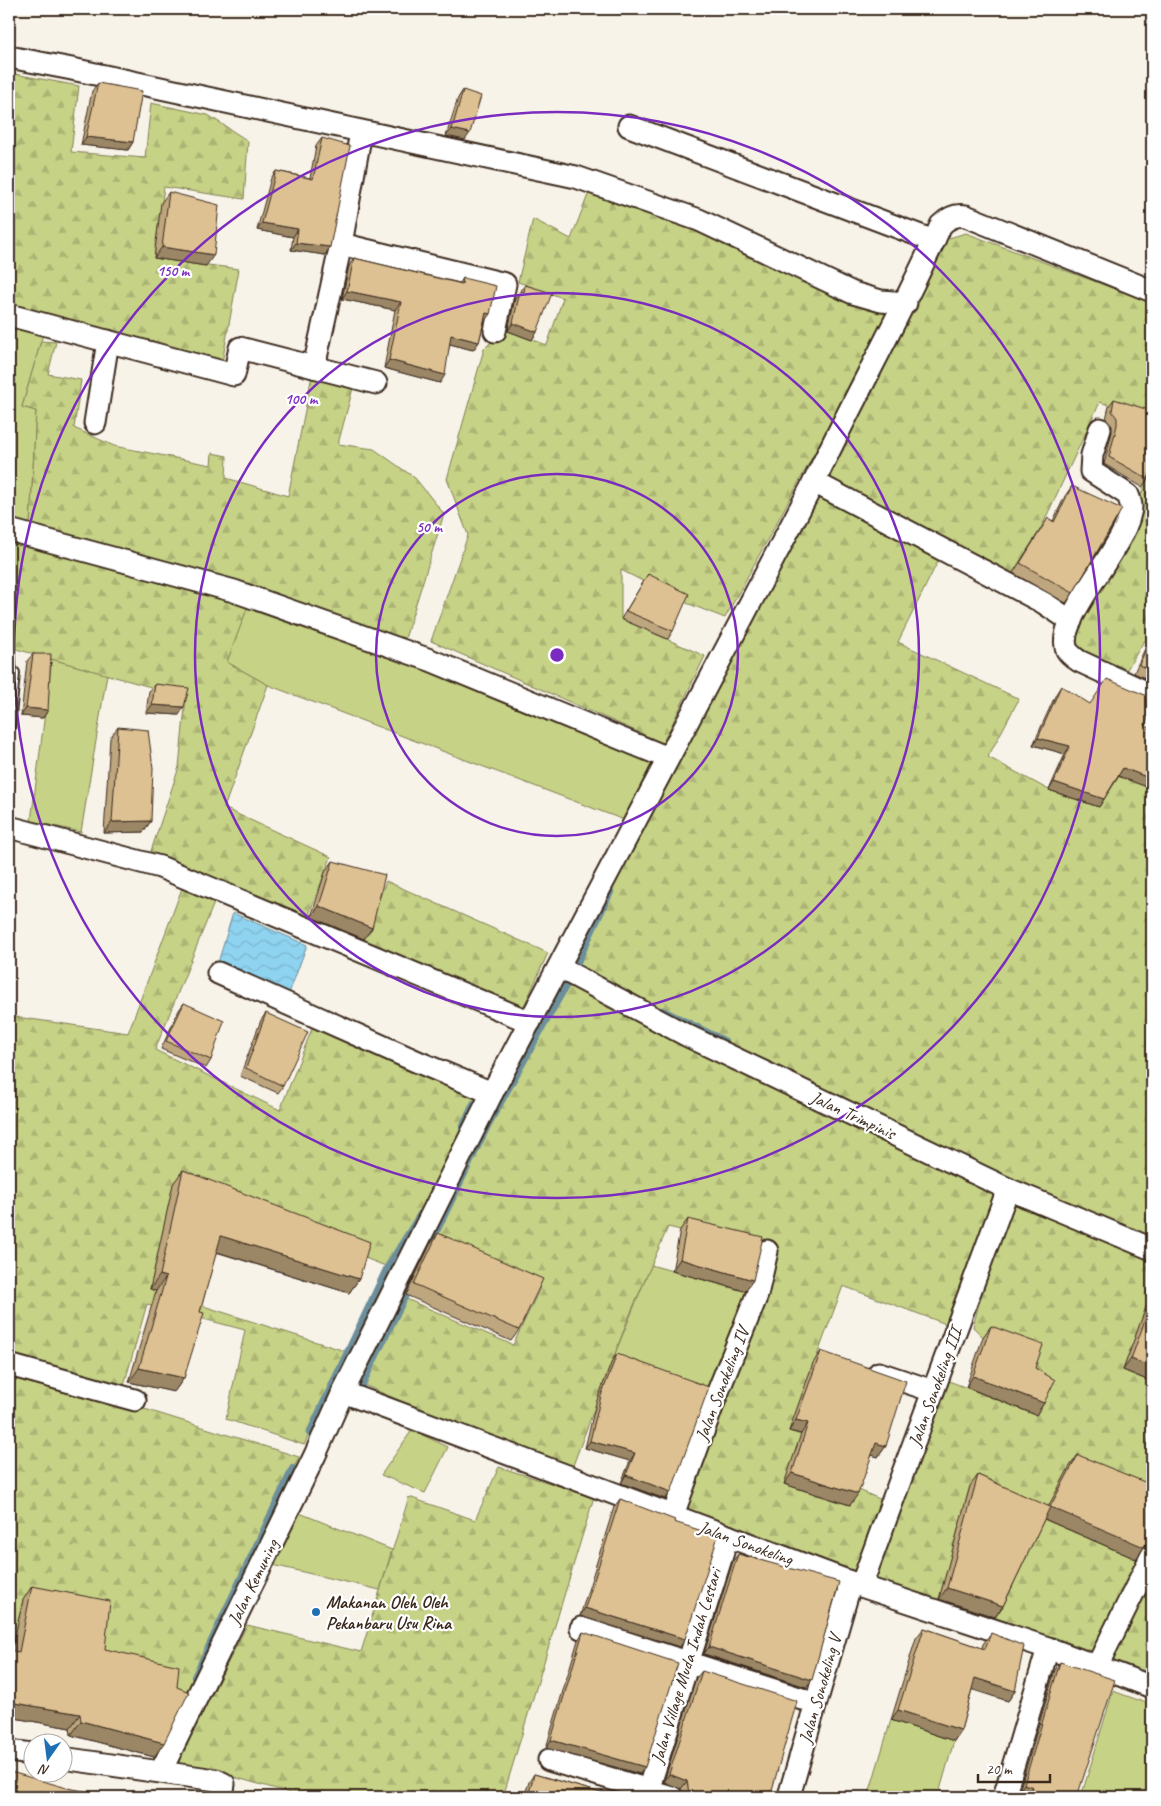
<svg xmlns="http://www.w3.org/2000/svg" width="1161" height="1806" viewBox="0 0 1161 1806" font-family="Caveat,sans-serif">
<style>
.green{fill:#c6d286;stroke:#807e52}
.forest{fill:url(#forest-firs);stroke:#807e52}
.water{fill:url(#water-waves);stroke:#6d8f9c}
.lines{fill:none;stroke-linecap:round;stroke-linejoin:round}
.stream{stroke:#6d8f9c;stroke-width:8}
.service-casing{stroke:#3b2a1e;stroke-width:14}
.minor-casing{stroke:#3b2a1e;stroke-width:25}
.service{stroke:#fff;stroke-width:10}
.minor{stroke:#fff;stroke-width:21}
.wall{fill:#bea67e;stroke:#3b2a1e}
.shaded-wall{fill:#9b8766;stroke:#3b2a1e}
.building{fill:#ddc192;stroke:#3b2a1e}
.ring{fill:none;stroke:#7b2cbf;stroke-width:2.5}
.poi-dot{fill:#1f6fb2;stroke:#fff;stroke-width:2}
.labels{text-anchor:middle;stroke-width:4.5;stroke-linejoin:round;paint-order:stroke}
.street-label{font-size:18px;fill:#3b2a1e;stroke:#fff}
.poi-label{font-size:18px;font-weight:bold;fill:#3b2a1e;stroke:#fff;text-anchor:start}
.centre{fill:#7b2cbf;stroke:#fff;stroke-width:2.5}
.ring-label{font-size:15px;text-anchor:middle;font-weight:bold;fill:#7b2cbf;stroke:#fff;stroke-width:4.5;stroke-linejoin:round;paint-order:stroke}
</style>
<defs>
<pattern id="forest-firs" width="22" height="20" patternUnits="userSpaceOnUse" patternTransform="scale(1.25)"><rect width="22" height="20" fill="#c6d286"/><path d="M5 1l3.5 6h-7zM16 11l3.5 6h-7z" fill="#abb473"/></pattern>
<pattern id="water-waves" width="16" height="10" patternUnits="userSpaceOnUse" patternTransform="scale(1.25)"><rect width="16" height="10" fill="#8ed3f0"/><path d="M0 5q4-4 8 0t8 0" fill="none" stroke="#7bb5cd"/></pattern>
</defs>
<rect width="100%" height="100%" fill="#f8f3e9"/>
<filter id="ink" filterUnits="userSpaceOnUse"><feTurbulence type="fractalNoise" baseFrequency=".02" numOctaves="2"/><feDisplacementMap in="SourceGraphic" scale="10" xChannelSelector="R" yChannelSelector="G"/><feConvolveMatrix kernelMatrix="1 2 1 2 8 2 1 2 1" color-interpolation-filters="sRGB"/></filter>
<g filter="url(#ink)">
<g class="green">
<polygon points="9,322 44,331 22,407 36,411 30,527 9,522"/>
<polygon points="248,606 446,677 653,760 624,820 268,685 226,662"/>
<polygon points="52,659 107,674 81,832 31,821"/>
<polygon points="651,1265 757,1295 715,1399 612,1361"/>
<polygon points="412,1430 448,1447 425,1493 381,1475"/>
<polygon points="297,1512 392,1550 380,1590 273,1565"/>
<polygon points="1113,1691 1152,1705 1152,1797 1081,1797"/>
<polygon points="891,1720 954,1741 938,1797 868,1797"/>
</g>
<g class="forest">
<polygon points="9,73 79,86 71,152 145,158 151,103 208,115 248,141 244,199 164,187 154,258 239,269 222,363 9,308"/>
<polygon points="591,187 787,265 890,314 725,618 684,602 621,570 621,619 705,656 663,743 431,641 468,535 447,479 484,349 504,329 547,345 563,298 518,282 533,219 571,239"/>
<polygon points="966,233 1152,303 1152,421 1100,402 1041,528 1009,579 822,481 916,306 942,240"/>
<polygon points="41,341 56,342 48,374 81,380 74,428 114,446 211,465 212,453 227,456 226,478 288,496 312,375 353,388 338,444 374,449 415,478 444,514 403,645 30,527 36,411 22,407"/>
<polygon points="1152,460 1152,645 1144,641 1123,676 1080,654 1072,640 1131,528"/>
<polygon points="816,493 940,557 898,642 1019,699 988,757 1049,790 1099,807 1118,776 1152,789 1152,1240 1008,1180 698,1029 575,966 659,786"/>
<polygon points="9,535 248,606 227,662 268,685 224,808 331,857 306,922 149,857 179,767 186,697 9,647"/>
<polygon points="386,881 548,953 521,1013 361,947"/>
<polygon points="184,883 216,898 155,1050 280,1110 313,1026 478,1096 432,1196 388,1267 174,1184 150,1289 348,1352 304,1445 226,1419 245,1330 147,1304 124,1385 9,1355 9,1016 128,1033"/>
<polygon points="568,981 823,1115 826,1109 1006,1195 957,1328 843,1286 789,1431 811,1438 785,1484 850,1505 859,1490 884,1501 859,1574 684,1509 767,1251 668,1227 628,1319 569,1476 362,1384 404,1298 513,1345 540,1288 431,1242 488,1124"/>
<polygon points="1008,1189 1152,1250 1152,1291 1123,1370 1152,1382 1152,1499 1042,1518 1140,1560 1096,1655 995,1619 1041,1520 970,1486 939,1600 870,1584 949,1381 1036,1415 983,1337 973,1327"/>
<polygon points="9,1372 93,1393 299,1457 182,1707 95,1663 23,1600 15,1635 9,1634"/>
<polygon points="499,1467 594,1497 503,1797 290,1797 290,1793 220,1773 172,1773 247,1625 361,1652 409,1497 475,1520"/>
<polygon points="1152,1576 1152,1678 1109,1662"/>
</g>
<polygon class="water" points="233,913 307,945 287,999 217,966"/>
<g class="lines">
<g class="stream">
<polyline points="581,969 575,966 610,892"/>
<polyline points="663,1011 724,1041"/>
<polyline points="463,1128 474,1104"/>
<polyline points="362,1384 488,1124 568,981"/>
<polyline points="310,1433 388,1267 421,1214"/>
<polyline points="195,1677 293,1469"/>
</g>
<defs>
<polyline id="service" points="9,726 14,673"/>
<g id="minor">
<polyline points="9,57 72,69 576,177 699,220 853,293 881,301 906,303"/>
<polyline points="629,126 934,241"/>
<polyline points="341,244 505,284 495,331"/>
<polyline points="9,315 234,375 240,348 376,383"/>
<polyline points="314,367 341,244 361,132"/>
<polyline points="95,423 108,341"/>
<path d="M1100 429 1092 455 1091 471 1128 495C1129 498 1131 503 1131 506 1131 543 1053 619 1067 650 1070 655 1075 658 1079 661L1152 695"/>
<polyline points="814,482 1044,603 1071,621"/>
<polyline points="9,530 234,591 430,660 668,758"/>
<polyline points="9,827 160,867 530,1022"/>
<polyline points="560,968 686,1035 1008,1189 1152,1249"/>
<polyline points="218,973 418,1062 492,1093"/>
<polyline points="9,1365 135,1400"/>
<polyline points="879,1373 933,1391"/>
<polyline points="343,1392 861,1586 1048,1648 1152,1687"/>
<polyline points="673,1515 715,1399 757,1295 767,1251"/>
<polyline points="861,1586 1008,1189"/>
<polyline points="581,1628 802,1699"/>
<polyline points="1097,1666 1152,1555"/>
<polyline points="9,1751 32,1754"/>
<polyline points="62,1758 216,1780 224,1784 222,1797"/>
<polyline points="549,1760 672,1797"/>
<path d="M161 1771 315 1455 343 1392 492 1093 814 482C855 396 902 313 941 225 948 218 956 214 966 216L1152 291"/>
<polyline points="646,1797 728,1536"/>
<polyline points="792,1797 789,1796 851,1582"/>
<polyline points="1004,1797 1048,1648"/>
</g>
</defs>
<use href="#service" class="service-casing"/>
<use href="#minor" class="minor-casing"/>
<use href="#service" class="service"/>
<use href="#minor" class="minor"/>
</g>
<g class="wall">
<polygon points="98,83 133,142 128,150 81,145 92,91"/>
<polygon points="463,90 465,140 446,136 458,98"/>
<polygon points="322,138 325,255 291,250 293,237 257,230 271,178 276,171 310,178 316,146"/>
<polygon points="169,192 206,266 154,258 161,203"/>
<polygon points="354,258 460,283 463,278 484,322 479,342 473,350 450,344 440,383 384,368 395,310 342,299 349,266"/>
<polygon points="525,285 537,332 532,340 508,331 515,298"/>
<polygon points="1114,399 1148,479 1142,487 1104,464 1112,432 1112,426 1106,419 1109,406"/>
<polygon points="1072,486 1073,593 1066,603 1013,573 1048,518 1053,521 1065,496"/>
<polygon points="648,574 673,631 668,639 621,619"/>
<polygon points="1152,636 1152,681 1134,673 1147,644"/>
<polygon points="33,654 48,710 43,718 21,716 27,661"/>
<polygon points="155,684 179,715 146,713 149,691"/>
<polygon points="1061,686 1119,776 1099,807 1049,790 1065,754 1033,745 1056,694"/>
<polygon points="118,727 151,821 143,832 104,833 110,738"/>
<polygon points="333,861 372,928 364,939 311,917 325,872"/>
<polygon points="184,1003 211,1060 206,1068 161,1049 179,1010"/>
<polygon points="266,1013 283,1086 278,1093 240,1076 261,1020"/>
<polygon points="183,1170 359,1279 349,1293 216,1252 200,1312 184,1378 174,1392 129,1382 156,1291 150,1289 173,1184"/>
<polygon points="688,1219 753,1280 745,1291 672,1271 680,1230"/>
<polygon points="438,1233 519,1330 511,1341 406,1295 430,1245"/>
<polygon points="1152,1291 1152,1382 1123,1370"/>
<polygon points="991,1326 1035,1368 1044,1403 1036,1415 966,1387 983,1337"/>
<polygon points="821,1351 886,1446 878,1457 872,1455 850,1505 784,1484 801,1434 789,1431 813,1363"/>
<polygon points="617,1354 671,1492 665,1499 621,1483 630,1461 585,1448 596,1403 612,1361"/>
<polygon points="1078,1455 1147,1544 1145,1546 1136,1559 1044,1519 1003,1606 995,1617 939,1599 970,1486 978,1475 1048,1507 1070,1466"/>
<polygon points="620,1499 674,1522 685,1639 680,1647 580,1616 614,1507"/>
<polygon points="738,1554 806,1687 704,1654 733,1561"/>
<polygon points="32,1586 105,1649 154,1757 71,1735 70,1728 9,1717 9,1650 12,1650 23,1600"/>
<polygon points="924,1628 982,1648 983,1644 991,1633 1015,1691 1008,1701 972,1689 961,1730 954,1741 891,1720 916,1638"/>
<polygon points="583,1632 640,1774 546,1748 578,1640"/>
<polygon points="1060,1662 1077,1797 1027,1797 1028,1794 1019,1792 1055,1670"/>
<polygon points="702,1671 770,1797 683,1797 681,1789 664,1782 696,1678"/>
<polygon points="534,1774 615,1797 524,1797 529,1782"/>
</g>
<g class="shaded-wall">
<polygon points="452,129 470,133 465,140 446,136"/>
<polygon points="86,137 133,142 128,150 81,145"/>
<polygon points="262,223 298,229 293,237 257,230"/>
<polygon points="296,243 330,247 325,255 291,250"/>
<polygon points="162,247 214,255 206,266 154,258"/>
<polygon points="347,291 401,302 395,310 342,299"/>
<polygon points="486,313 490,314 484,322 481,320"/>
<polygon points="513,323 537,332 532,340 508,331"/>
<polygon points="451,335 479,342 473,350 446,343"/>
<polygon points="389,360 445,375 440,383 384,368"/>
<polygon points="152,705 184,707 179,715 146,713"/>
<polygon points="26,708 48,710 43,718 21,716"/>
<polygon points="1038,738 1070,746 1065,754 1033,745"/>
<polygon points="1123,768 1152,779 1152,789 1118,776"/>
<polygon points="1054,782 1104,799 1099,807 1049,790"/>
<polygon points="151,821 143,832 104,833 112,822"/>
<polygon points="319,906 372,928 364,939 311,917"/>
<polygon points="221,1236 359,1279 349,1293 211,1250"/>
<polygon points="680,1259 753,1280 745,1291 672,1271"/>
<polygon points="160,1275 166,1277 156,1291 150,1289"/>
<polygon points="1131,1359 1152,1367 1152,1382 1123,1370"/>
<polygon points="139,1368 184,1378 174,1392 129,1382"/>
<polygon points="973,1376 1044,1403 1036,1415 966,1387"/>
<polygon points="796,1420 808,1423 801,1434 789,1431"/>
<polygon points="590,1441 635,1453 630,1461 585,1448"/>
<polygon points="876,1443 886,1446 878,1457 868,1454"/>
<polygon points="792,1473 858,1494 850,1505 784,1484"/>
<polygon points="626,1475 671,1492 665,1499 621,1483"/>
<polygon points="1050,1507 1149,1538 1152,1535 1152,1537 1147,1544 1143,1547 1144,1547 1136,1559 1042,1518"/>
<polygon points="947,1588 1003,1606 995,1617 939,1599"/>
<polygon points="585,1608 685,1639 680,1647 580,1616"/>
<polygon points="709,1647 812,1680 806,1687 704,1654"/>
<polygon points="975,1678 1015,1691 1008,1701 967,1688"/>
<polygon points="9,1702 80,1714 70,1728 9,1717"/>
<polygon points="898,1710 961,1730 954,1741 891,1720"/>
<polygon points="81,1721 164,1743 154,1757 71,1735"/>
<polygon points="551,1740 645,1767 640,1774 546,1748"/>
<polygon points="669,1774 687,1781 681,1789 664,1782"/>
<polygon points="1024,1784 1033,1787 1028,1794 1019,1792"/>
</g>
<g class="building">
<polygon points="98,83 142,91 133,142 86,137"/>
<polygon points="463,90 481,96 470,133 452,129"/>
<polygon points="322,138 350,146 330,247 296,243 298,229 262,223 276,171 313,179"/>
<polygon points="169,192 219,205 214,255 162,247"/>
<polygon points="354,258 462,284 463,278 496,286 490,314 486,313 479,342 451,335 445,375 389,360 401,302 347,291"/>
<polygon points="525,285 552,293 537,332 513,323 520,291 524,292"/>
<polygon points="1114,399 1152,411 1152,467 1148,479 1109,457 1117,425 1117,418 1112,411"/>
<polygon points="1072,486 1122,509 1073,593 1020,563 1048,518 1054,522"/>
<polygon points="648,574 689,594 673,631 626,611"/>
<polygon points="1152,636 1152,671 1139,665"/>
<polygon points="33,654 51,654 48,710 26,708"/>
<polygon points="1107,679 1152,698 1152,707 1145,725 1152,730 1152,779 1123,768 1104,799 1054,782 1070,746 1038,738 1061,686 1090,704"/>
<polygon points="155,684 189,688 184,707 152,705"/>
<polygon points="118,727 148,730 153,768 151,821 112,822"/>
<polygon points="333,861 385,875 372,928 319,906"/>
<polygon points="184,1003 224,1021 211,1060 166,1041"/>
<polygon points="266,1013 308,1032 283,1086 246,1068"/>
<polygon points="183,1170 370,1242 359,1279 221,1236 200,1312 204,1313 184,1378 139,1368 166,1277 160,1275"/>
<polygon points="688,1219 763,1237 753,1280 680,1259"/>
<polygon points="438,1233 543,1279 519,1330 414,1284"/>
<polygon points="1152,1301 1152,1367 1131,1359"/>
<polygon points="991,1326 1043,1345 1035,1368 1055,1380 1044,1403 973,1376"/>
<polygon points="821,1351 906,1381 886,1446 876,1443 858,1494 792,1473 808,1423 796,1420"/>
<polygon points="617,1354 709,1387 671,1492 626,1475 635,1453 590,1441 601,1396"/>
<polygon points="1078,1455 1152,1485 1152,1535 1149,1538 1144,1547 1050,1507"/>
<polygon points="978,1475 1050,1507 1003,1606 947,1588"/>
<polygon points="620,1499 675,1520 674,1522 718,1536 685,1639 585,1608"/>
<polygon points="738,1554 839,1582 812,1680 709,1647"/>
<polygon points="32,1586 110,1601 105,1649 179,1666 177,1687 189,1692 164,1743 81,1721 80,1714 9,1702 9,1650 19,1652"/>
<polygon points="924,1628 985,1649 991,1633 1024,1646 1015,1691 975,1678 961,1730 898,1710"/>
<polygon points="583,1632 678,1663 645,1767 551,1740"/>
<polygon points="1060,1662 1115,1680 1077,1797 1030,1797 1033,1787 1024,1784"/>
<polygon points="702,1671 797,1701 770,1797 686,1797 689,1793 687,1781 669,1774"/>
<polygon points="9,1760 13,1760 11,1772 67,1788 119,1797 9,1797"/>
<polygon points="534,1774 615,1797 528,1797"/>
<polygon points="239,1792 260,1797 235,1797"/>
<polygon points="127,1793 154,1797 126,1797"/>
</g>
</g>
<g class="ring">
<circle cx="557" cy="655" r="181"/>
<circle cx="557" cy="655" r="362"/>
<circle cx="557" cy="655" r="543"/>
</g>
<circle class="poi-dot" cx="316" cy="1612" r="5"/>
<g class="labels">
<g class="street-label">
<text transform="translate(853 1115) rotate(25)" y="6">Jalan Trimpinis</text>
<text transform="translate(722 1384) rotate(-69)" y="6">Jalan Sonokeling IV</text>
<text transform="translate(935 1387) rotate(-70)" y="6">Jalan Sonokeling III</text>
<text transform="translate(746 1543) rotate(20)" y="6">Jalan Sonokeling</text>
<text transform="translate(253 1582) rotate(-64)" y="6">Jalan Kemuning</text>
<text transform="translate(686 1666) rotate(-73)" y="6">Jalan Village Muda Indah Lestari</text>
<text transform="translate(820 1689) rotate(-74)" y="6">Jalan Sonokeling V</text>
</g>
<g class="poi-label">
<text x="326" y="1608">Makanan Oleh Oleh<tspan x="326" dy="21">Pekanbaru Usu Rina</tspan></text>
</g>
</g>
<circle cx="557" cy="655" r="8" class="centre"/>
<g class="ring-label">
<text x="173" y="276">150 m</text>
<text x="301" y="404">100 m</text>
<text x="429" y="532">50 m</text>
</g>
<rect width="1161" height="1806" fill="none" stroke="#fff" stroke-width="30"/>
<rect x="15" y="15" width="1131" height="1776" fill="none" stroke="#3b2a1e" stroke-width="2" filter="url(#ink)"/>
<g transform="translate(48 1758) rotate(194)"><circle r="24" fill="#ffffff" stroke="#b1aaa5"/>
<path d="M0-4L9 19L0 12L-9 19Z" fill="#1f6fb2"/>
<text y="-8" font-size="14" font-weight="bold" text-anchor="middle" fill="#3b2a1e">N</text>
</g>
<path d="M978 1774v8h72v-8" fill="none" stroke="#3b2a1e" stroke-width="2.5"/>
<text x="986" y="1774" font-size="15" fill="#3b2a1e" stroke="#ffffff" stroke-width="4" paint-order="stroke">20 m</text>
</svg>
